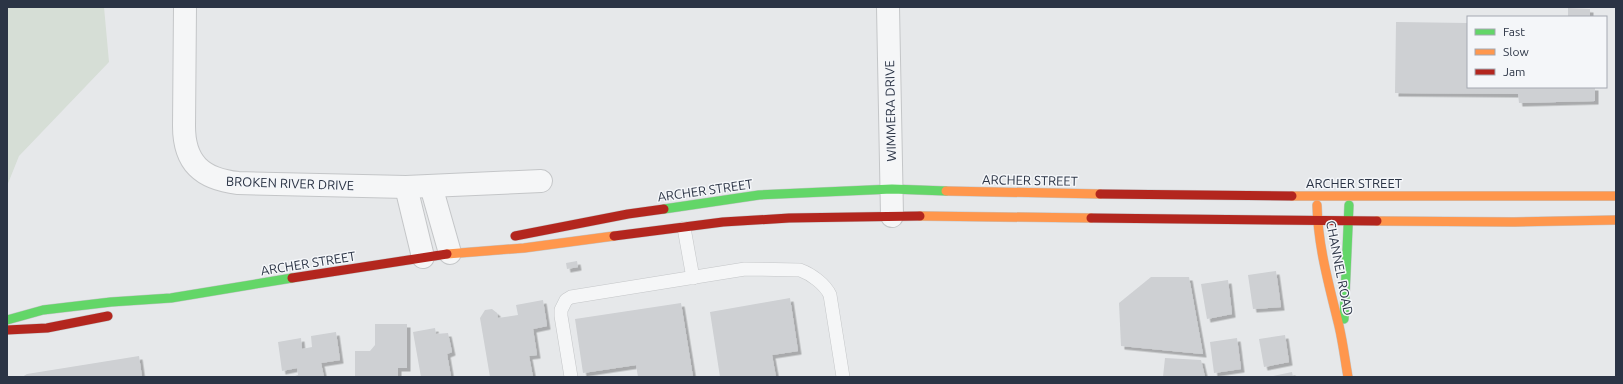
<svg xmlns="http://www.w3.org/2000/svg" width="1623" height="384" viewBox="0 0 1623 384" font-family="Ubuntu,sans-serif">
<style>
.green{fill:#d6ded6}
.building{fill:#ced0d3;filter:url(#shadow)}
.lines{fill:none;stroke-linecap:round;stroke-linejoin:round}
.lane-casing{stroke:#c4c6c8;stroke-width:14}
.street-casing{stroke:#c4c6c8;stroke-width:24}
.fast-casing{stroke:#c4c6c8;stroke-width:10}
.slow-casing{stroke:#c4c6c8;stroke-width:10}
.jam-casing{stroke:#c4c6c8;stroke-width:10}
.lane{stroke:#f5f6f7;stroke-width:13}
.street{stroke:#f5f6f7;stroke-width:22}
.fast{stroke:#63d668;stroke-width:9}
.slow{stroke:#ff974d;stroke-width:9}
.jam{stroke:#b3261e;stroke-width:9}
.labels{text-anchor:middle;stroke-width:3;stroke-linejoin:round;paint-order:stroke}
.street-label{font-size:13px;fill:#2b3445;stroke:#f4f6f9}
</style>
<defs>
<filter id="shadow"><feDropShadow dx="3.5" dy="3.5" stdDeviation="0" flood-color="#0004"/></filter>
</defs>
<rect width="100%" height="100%" fill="#e6e8ea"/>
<polygon class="green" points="7,7 104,7 109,62 19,156 7,186"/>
<g class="building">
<polygon points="1568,8 1590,9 1590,17 1568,17"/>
<polygon points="1396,22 1468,23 1468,87 1595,87 1595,101 1519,103 1518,94 1395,93"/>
<polygon points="577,261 578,267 567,269 566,263"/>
<polygon points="1276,271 1281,307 1253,309 1248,275"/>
<polygon points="1151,277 1189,277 1203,354 1121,346 1119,303"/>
<polygon points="1228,280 1232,314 1207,319 1201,284"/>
<polygon points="790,298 798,351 772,355 776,377 720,377 710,312"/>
<polygon points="543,300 547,326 533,329 537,355 529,356 533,377 490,377 480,318 485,310 492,309 497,313 498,318 518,315 516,305"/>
<polygon points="681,303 693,377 638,377 636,365 583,373 575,319"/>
<polygon points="375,324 407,324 407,368 398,368 398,377 355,377 355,351 370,351 375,345"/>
<polygon points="435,328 436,334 448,333 452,352 447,354 451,377 421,377 413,332"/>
<polygon points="336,332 340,360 321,363 324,377 292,377 298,375 297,368 282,371 278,342 301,338 302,349 312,347 311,336"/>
<polygon points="1285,335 1289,362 1264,367 1259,339"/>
<polygon points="1237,338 1241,369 1214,373 1210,342"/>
<polygon points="139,356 142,377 22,377 27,374"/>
<polygon points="1165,358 1201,360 1205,377 1163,377"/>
<polygon points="1292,372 1293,377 1273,377 1273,376"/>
</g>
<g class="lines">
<defs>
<g id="lane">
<polyline points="684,228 693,278"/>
<path d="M571 377 561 316V310L566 300 571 297 745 269 800 270C811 274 825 284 830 295L843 377"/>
</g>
<g id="street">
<path d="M185 7 184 126C184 163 202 179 238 183L406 187 541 181"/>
<polyline points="888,7 892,216"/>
<polyline points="431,186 450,253"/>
<polyline points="406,187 423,257"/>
</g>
<g id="fast">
<polyline points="664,209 759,195 892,189 946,191"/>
<polyline points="1344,319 1349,205"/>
<polyline points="7,320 43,310 111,302 171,298 292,278"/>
</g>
<g id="slow">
<polyline points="946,191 1100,194"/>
<polyline points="1292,196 1616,196"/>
<path d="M1317 205C1318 247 1329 285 1339 326 1343 343 1345 360 1348 377"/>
<polyline points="920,216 1091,218"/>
<polyline points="1377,221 1514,222 1616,220"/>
<polyline points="447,254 524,248 614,236"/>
</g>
<g id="jam">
<polyline points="1100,194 1292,196"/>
<polyline points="1091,218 1377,221"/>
<polyline points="515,236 628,214 664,209"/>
<polyline points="614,236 723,222 789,218 920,216"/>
<polyline points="292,278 447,254"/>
<polyline points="7,330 47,328 108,316"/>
</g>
</defs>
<use href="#lane" class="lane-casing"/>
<use href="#street" class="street-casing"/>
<use href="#fast" class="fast-casing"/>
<use href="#slow" class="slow-casing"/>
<use href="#jam" class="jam-casing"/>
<use href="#lane" class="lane"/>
<use href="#street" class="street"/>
<use href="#fast" class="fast"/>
<use href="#slow" class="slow"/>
<use href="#jam" class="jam"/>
</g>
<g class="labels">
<g class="street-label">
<text transform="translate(890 111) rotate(-91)" y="5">WIMMERA DRIVE</text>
<text transform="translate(1030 180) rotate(1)" y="5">ARCHER STREET</text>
<text transform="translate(290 183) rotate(2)" y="5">BROKEN RIVER DRIVE</text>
<text x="1354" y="188">ARCHER STREET</text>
<text transform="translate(705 190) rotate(-8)" y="5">ARCHER STREET</text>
<text transform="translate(308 263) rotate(-9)" y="5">ARCHER STREET</text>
<text transform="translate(1340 268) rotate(79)" y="5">CHANNEL ROAD</text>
</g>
</g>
<rect width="1623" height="384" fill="none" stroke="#2b3445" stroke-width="16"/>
<rect x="1467" y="16" width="140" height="72" fill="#f4f6f9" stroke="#a4a8b1"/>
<rect x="1475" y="29" width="20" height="6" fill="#63d668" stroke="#a4a8b1"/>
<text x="1503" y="36" font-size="12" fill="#2b3445">Fast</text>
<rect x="1475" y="49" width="20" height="6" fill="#ff974d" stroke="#a4a8b1"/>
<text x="1503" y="56" font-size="12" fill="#2b3445">Slow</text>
<rect x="1475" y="69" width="20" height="6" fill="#b3261e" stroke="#a4a8b1"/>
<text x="1503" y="76" font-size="12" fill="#2b3445">Jam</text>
</svg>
